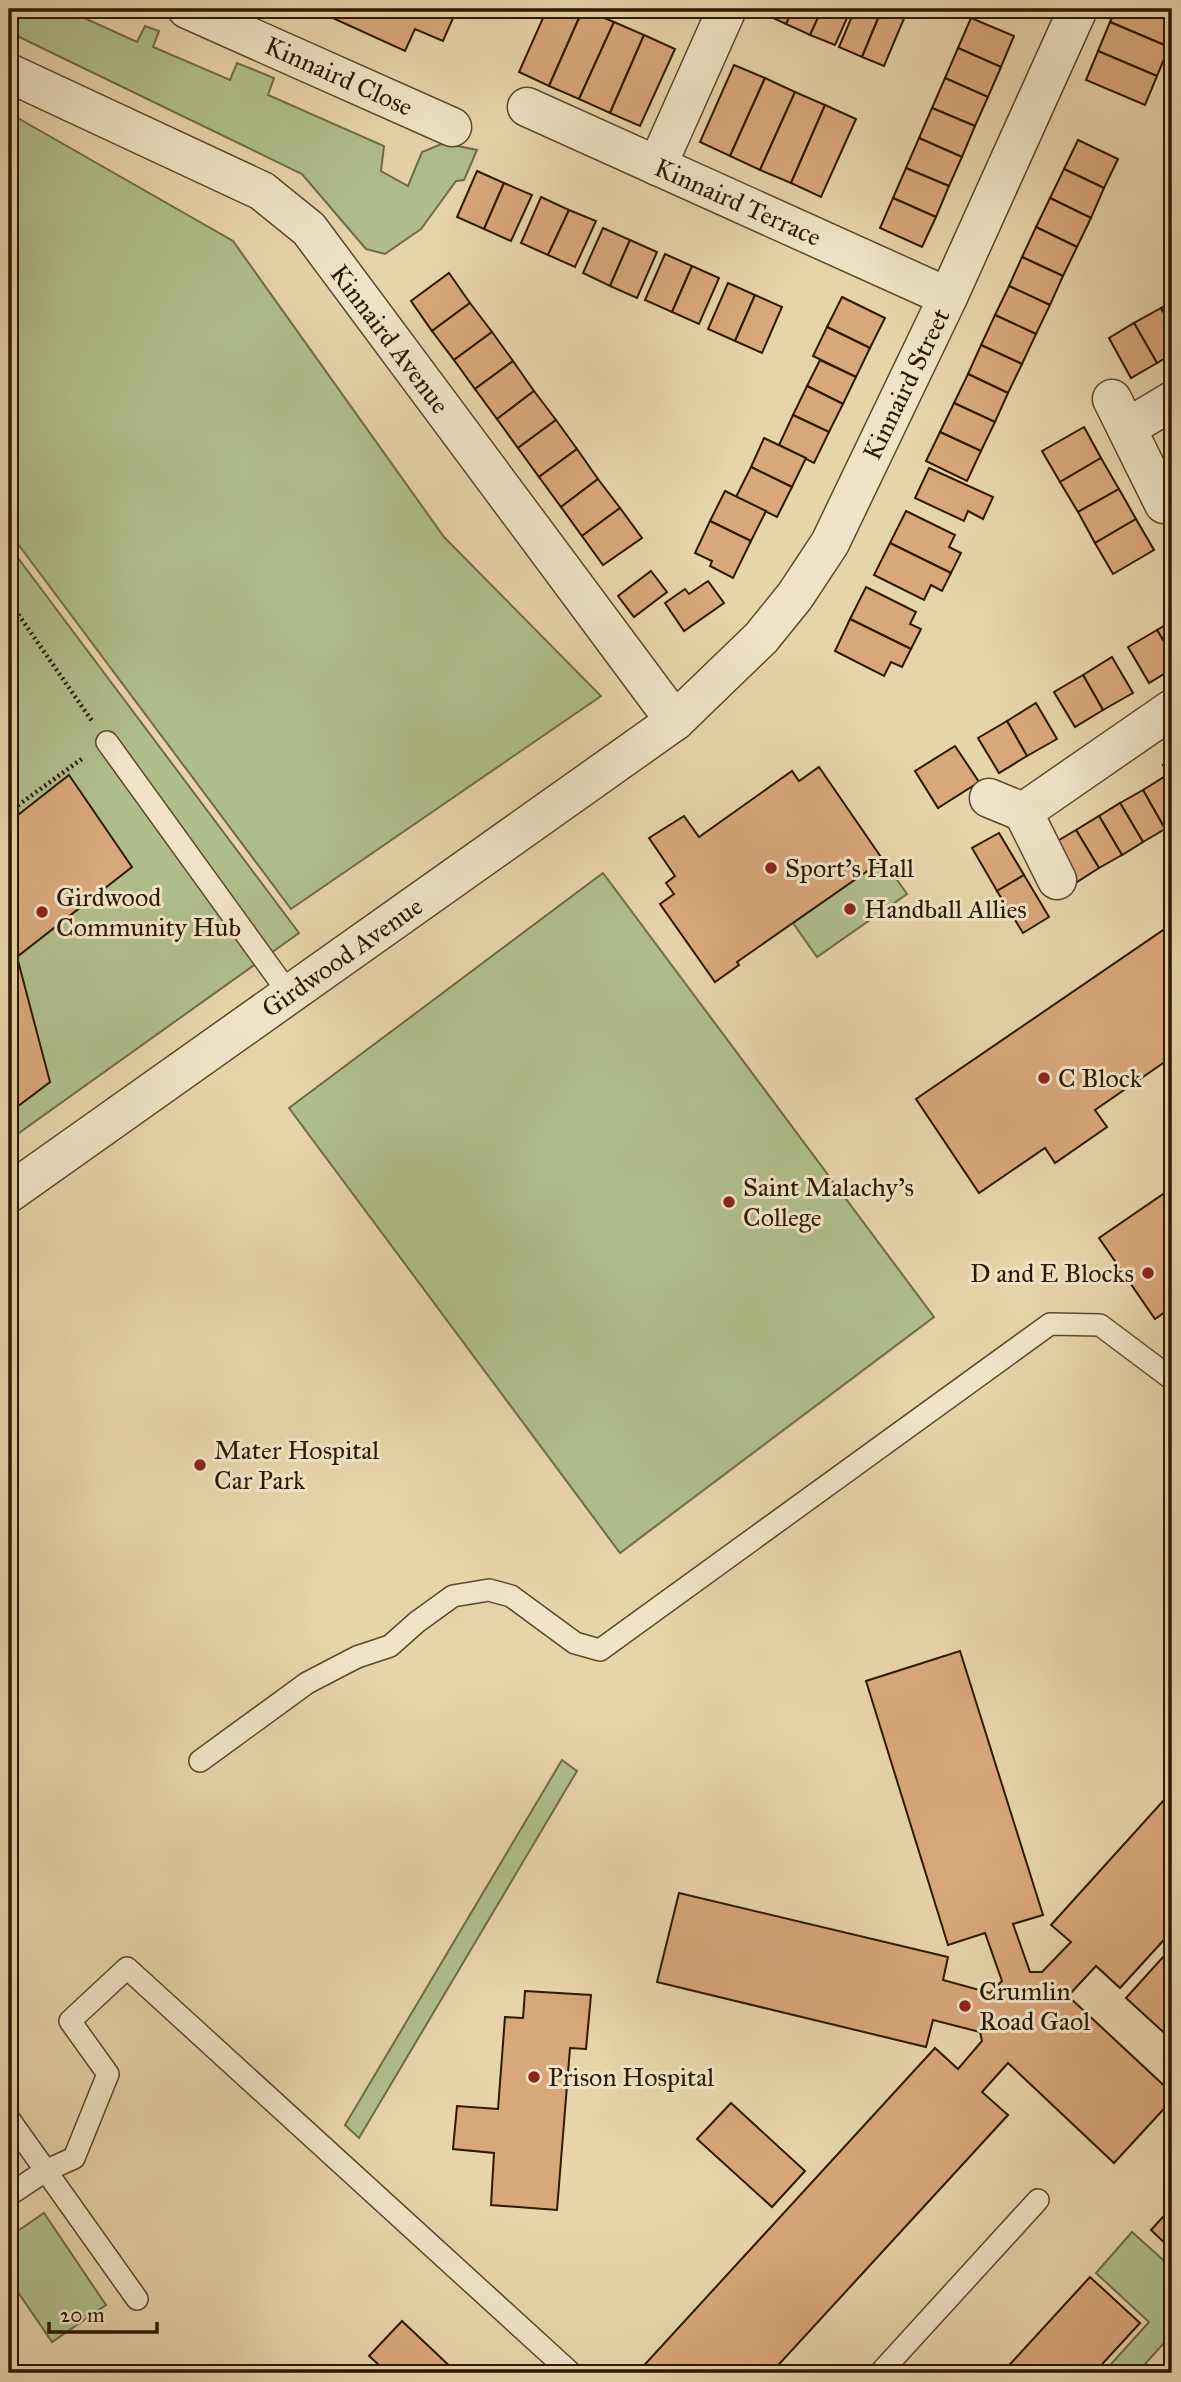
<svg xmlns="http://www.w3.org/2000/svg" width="1181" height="2382" viewBox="0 0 1181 2382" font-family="'IM FELL Great Primer',serif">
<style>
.green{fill:#b0be8c;stroke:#6e6c46;stroke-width:2}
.building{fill:#d8a77a;stroke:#2d1900;stroke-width:2}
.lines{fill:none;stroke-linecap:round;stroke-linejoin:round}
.service-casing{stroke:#5c482a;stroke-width:24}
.minor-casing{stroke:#5c482a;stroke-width:41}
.path{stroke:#2d1900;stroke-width:4.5;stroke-dasharray:2 3.5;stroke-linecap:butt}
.service{stroke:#f0e3c7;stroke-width:21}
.minor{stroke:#f0e3c7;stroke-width:38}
.poi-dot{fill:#8f2418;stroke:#f0e3c7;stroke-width:2.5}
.labels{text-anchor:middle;stroke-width:6;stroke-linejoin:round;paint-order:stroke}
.street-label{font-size:26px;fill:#2d1900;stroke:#f0e3c7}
.poi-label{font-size:26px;fill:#2d1900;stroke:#f0e3c7;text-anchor:start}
</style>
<rect width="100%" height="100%" fill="#e8d4a9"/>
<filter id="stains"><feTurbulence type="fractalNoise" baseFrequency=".00286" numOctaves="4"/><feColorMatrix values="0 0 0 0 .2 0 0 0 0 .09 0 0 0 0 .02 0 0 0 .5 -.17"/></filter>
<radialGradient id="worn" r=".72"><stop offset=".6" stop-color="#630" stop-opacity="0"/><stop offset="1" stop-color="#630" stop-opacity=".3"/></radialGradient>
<g class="green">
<polygon points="9,9 74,9 73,13 137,42 145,26 159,31 153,47 230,80 237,63 274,78 268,95 384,146 381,171 408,186 422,152 444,143 477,150 464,180 456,181 421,229 385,254 366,249 302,174 9,32"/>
<polygon points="9,113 233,241 444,537 601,696 291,909 9,532"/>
<polygon points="9,546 299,933 9,1140"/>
<polygon points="883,860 907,894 817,957 793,923"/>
<polygon points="603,873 934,1317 620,1553 289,1108"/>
<polygon points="562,1760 577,1771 359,2138 345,2125"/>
<polygon points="44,2213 106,2305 52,2342 9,2279 9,2237"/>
<polygon points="1132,2232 1172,2268 1172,2334 1137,2373 1103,2373 1149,2322 1096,2273"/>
</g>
<g class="building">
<polygon points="313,9 457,9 443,41 415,29 405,51"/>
<polygon points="547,9 583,9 549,86 519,72"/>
<polygon points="583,9 614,22 579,99 549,86"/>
<polygon points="764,9 793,9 786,24 762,13"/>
<polygon points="793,9 822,9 810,35 786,24"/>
<polygon points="822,9 851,9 835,45 810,35"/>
<polygon points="855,9 882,9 862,57 839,47"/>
<polygon points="882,9 908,9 884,66 862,57"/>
<polygon points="1116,9 1158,9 1172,15 1172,40 1169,47 1110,22"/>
<polygon points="971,18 1014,36 1001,67 958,48"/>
<polygon points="614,22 644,35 610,113 579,99"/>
<polygon points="1110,22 1169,47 1157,76 1098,51"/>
<polygon points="644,35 675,49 640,126 610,113"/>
<polygon points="958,48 1001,67 988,97 945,78"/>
<polygon points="1098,51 1157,76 1145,105 1086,80"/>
<polygon points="734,65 765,78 730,156 700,142"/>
<polygon points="765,78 795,92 760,170 730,156"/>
<polygon points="945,78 988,97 975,126 932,108"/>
<polygon points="795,92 825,105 791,183 760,170"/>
<polygon points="825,105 856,119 821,197 791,183"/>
<polygon points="932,108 975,126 962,157 919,138"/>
<polygon points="919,138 962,157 949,186 906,168"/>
<polygon points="1078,140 1118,159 1104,188 1064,169"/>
<polygon points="1172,147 1172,167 1165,164"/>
<polygon points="906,168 949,186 936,217 893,198"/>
<polygon points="1064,169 1104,188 1091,218 1050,198"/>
<polygon points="477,171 504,183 484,229 457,217"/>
<polygon points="504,183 532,195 511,241 484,229"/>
<polygon points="541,197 569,210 548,255 521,243"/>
<polygon points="893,198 936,217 922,247 880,228"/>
<polygon points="1050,198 1091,218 1077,247 1036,227"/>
<polygon points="569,210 596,221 575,267 548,255"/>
<polygon points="1036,227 1077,247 1063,276 1022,257"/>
<polygon points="603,228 630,240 610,286 583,273"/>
<polygon points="630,240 657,252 637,298 610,286"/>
<polygon points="665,254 692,266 672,312 645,300"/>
<polygon points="1022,257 1063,276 1050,305 1009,286"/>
<polygon points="692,266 719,278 699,324 672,312"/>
<polygon points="449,273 470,303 432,331 411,301"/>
<polygon points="728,283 755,295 735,341 708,329"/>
<polygon points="1009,286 1050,305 1036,334 995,315"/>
<polygon points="755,295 782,307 762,353 735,341"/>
<polygon points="842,297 885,318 870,348 827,327"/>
<polygon points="1172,301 1172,328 1161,308"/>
<polygon points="470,303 492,332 454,360 432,331"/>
<polygon points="1161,308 1172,328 1172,354 1157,363 1134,323"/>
<polygon points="995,315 1036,334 1022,364 981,345"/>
<polygon points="1134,323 1157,363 1131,378 1109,338"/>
<polygon points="827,327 870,348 856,377 813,356"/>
<polygon points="492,332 513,361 475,389 454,360"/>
<polygon points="981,345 1022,364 1008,393 968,374"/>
<polygon points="820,360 856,377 843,404 807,386"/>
<polygon points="513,361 534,391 497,419 475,389"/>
<polygon points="968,374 1008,393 995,422 954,403"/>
<polygon points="807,386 843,404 829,432 793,415"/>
<polygon points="534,391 556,420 518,448 497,419"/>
<polygon points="954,403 995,422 981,451 940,432"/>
<polygon points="793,415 829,432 814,463 779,445"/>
<polygon points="556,420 577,449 539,477 518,448"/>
<polygon points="1084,427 1101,458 1060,482 1042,451"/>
<polygon points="940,432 981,451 967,481 926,461"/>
<polygon points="764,438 806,458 792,487 751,467"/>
<polygon points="577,449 598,479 561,507 539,477"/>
<polygon points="1101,458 1119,489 1078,512 1060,482"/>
<polygon points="751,467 792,487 777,517 736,497"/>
<polygon points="929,468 993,497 983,519 968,511 964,521 915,498"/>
<polygon points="598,479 620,508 582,536 561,507"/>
<polygon points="1119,489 1136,519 1095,543 1078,512"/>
<polygon points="725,491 766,511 751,541 710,521"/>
<polygon points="620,508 642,538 603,565 582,536"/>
<polygon points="906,511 955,535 949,547 961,553 951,573 890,543"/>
<polygon points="1136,519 1154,550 1113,574 1095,543"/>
<polygon points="710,521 751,541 733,578 710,566 712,561 695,553"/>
<polygon points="890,543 951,573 942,591 931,585 924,600 874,575"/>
<polygon points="651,571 667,592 634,617 618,596"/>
<polygon points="708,581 724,603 684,631 665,603 685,589 689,594"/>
<polygon points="866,587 916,612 910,624 921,629 911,649 850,619"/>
<polygon points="850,619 911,649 902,667 891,662 884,676 835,651"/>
<polygon points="1172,621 1172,655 1157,630"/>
<polygon points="1157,630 1172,655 1172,669 1149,683 1128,647"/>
<polygon points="1112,657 1133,693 1103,710 1083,675"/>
<polygon points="1083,675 1103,710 1075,727 1054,692"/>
<polygon points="1036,703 1057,739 1027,756 1007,721"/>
<polygon points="1007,721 1027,756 999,773 978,738"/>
<polygon points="955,746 979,782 938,808 915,771"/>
<polygon points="1172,758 1172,780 1163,765"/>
<polygon points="819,767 883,860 737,962 739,965 715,982 660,904 674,894 666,883 675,876 649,838 684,816 699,837 792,771 799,781"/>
<polygon points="69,775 132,867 17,957 50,1082 9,1113 9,822"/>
<polygon points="1164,777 1172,791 1172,824 1165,829 1143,790"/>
<polygon points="1143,790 1165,829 1143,842 1120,803"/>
<polygon points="1120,803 1143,842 1122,855 1099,816"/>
<polygon points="1099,816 1122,855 1099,868 1076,830"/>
<polygon points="1076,830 1099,868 1077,882 1054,843"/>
<polygon points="999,833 1024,875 997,891 972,848"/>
<polygon points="1024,875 1049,917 1023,933 997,891"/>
<polygon points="1172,924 1172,1057 1095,1110 1107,1127 1055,1163 1045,1148 979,1193 916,1099"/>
<polygon points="1172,1188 1172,1307 1155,1319 1099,1238"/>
<polygon points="960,1651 1043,1915 1013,1924 1030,1972 1042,1972 1071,1942 1051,1925 1172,1791 1172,1931 1120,1988 1096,1966 1068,1996 1172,2093 1172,2100 1114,2163 1008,2063 982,2092 1008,2115 771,2373 637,2373 935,2048 958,2069 982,2041 980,2032 933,2020 926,2047 657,1982 679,1893 948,1957 943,1980 990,1993 1002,1981 985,1933 948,1945 866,1681"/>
<polygon points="1172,1947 1172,2040 1126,1998"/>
<polygon points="525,1991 591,1995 586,2049 570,2048 557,2210 491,2205 494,2153 453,2149 457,2106 498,2109 505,2017 523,2018"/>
<polygon points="731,2103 805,2171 772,2207 697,2139"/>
<polygon points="1172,2207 1172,2250 1151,2230"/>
<polygon points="1090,2277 1140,2323 1094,2373 1002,2373"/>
<polygon points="402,2321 457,2373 388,2373 369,2356"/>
</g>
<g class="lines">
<defs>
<g id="service">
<polyline points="107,742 290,995"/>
<polyline points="200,1761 307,1683 357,1657 390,1646 417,1622 453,1596 489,1590 511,1596 575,1643 600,1650 1050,1324 1100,1325 1172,1379"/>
<polyline points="9,2119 137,2299"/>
<polyline points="9,2195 45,2171 74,2158 108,2074 70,2021 127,1968 571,2373"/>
<polyline points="880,2373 1038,2200"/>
</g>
<g id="minor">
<polyline points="187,9 452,127"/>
<polyline points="9,73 262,191 309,229 675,721"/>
<polyline points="527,107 948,297"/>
<polyline points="657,166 727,9"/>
<polyline points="1112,399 1164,504"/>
<polyline points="1127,428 1172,401"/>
<polyline points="989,798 1023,812 1172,709"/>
<polyline points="1023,812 1057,880"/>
<polyline points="9,1193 675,721 761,638 795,596 830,543 948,297 1078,9"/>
</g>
</defs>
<use href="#service" class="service-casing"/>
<use href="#minor" class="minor-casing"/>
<g class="path">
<polyline points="9,601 92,721"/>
<polyline points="9,812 83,758"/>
</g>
<use href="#service" class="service"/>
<use href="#minor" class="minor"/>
</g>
<g class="poi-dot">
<circle cx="771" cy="868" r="7"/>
<circle cx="850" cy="909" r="7"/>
<circle cx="42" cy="912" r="7"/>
<circle cx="1044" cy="1078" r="7"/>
<circle cx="729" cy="1202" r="7"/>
<circle cx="1148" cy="1273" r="7"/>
<circle cx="200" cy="1465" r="7"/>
<circle cx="965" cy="2006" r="7"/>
<circle cx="534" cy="2077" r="7"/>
</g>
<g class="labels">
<g class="street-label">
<text transform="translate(339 76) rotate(24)" y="9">Kinnaird Close</text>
<text transform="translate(738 202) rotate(24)" y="9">Kinnaird Terrace</text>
<text transform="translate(390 339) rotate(53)" y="9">Kinnaird Avenue</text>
<text transform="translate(906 384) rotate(-64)" y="9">Kinnaird Street</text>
<text transform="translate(342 957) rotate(-35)" y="9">Girdwood Avenue</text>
</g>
<g class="poi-label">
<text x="785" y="877">Sport's Hall</text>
<text x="56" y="906">Girdwood<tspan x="56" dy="30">Community Hub</tspan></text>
<text x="864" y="918">Handball Allies</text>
<text x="1058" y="1087">C Block</text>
<text x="743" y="1196">Saint Malachy's<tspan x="743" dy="30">College</tspan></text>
<text x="1134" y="1282" text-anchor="end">D and E Blocks</text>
<text x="214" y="1459">Mater Hospital<tspan x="214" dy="30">Car Park</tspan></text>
<text x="979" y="2000">Crumlin<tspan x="979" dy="30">Road Gaol</tspan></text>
<text x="548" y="2086">Prison Hospital</text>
</g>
</g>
<rect width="1181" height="2382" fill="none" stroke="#e8d4a9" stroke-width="35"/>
<rect x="10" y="10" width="1160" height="2361" fill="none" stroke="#2d1900" stroke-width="3.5"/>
<rect x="18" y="18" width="1146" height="2347" fill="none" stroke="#2d1900" stroke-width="2"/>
<path d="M49 2322v10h108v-10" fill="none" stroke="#2d1900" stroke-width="3.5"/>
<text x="60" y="2322" font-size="21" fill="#2d1900" stroke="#f0e3c7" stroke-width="5" paint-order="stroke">20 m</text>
<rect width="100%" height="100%" filter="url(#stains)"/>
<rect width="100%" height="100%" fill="url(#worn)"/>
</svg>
